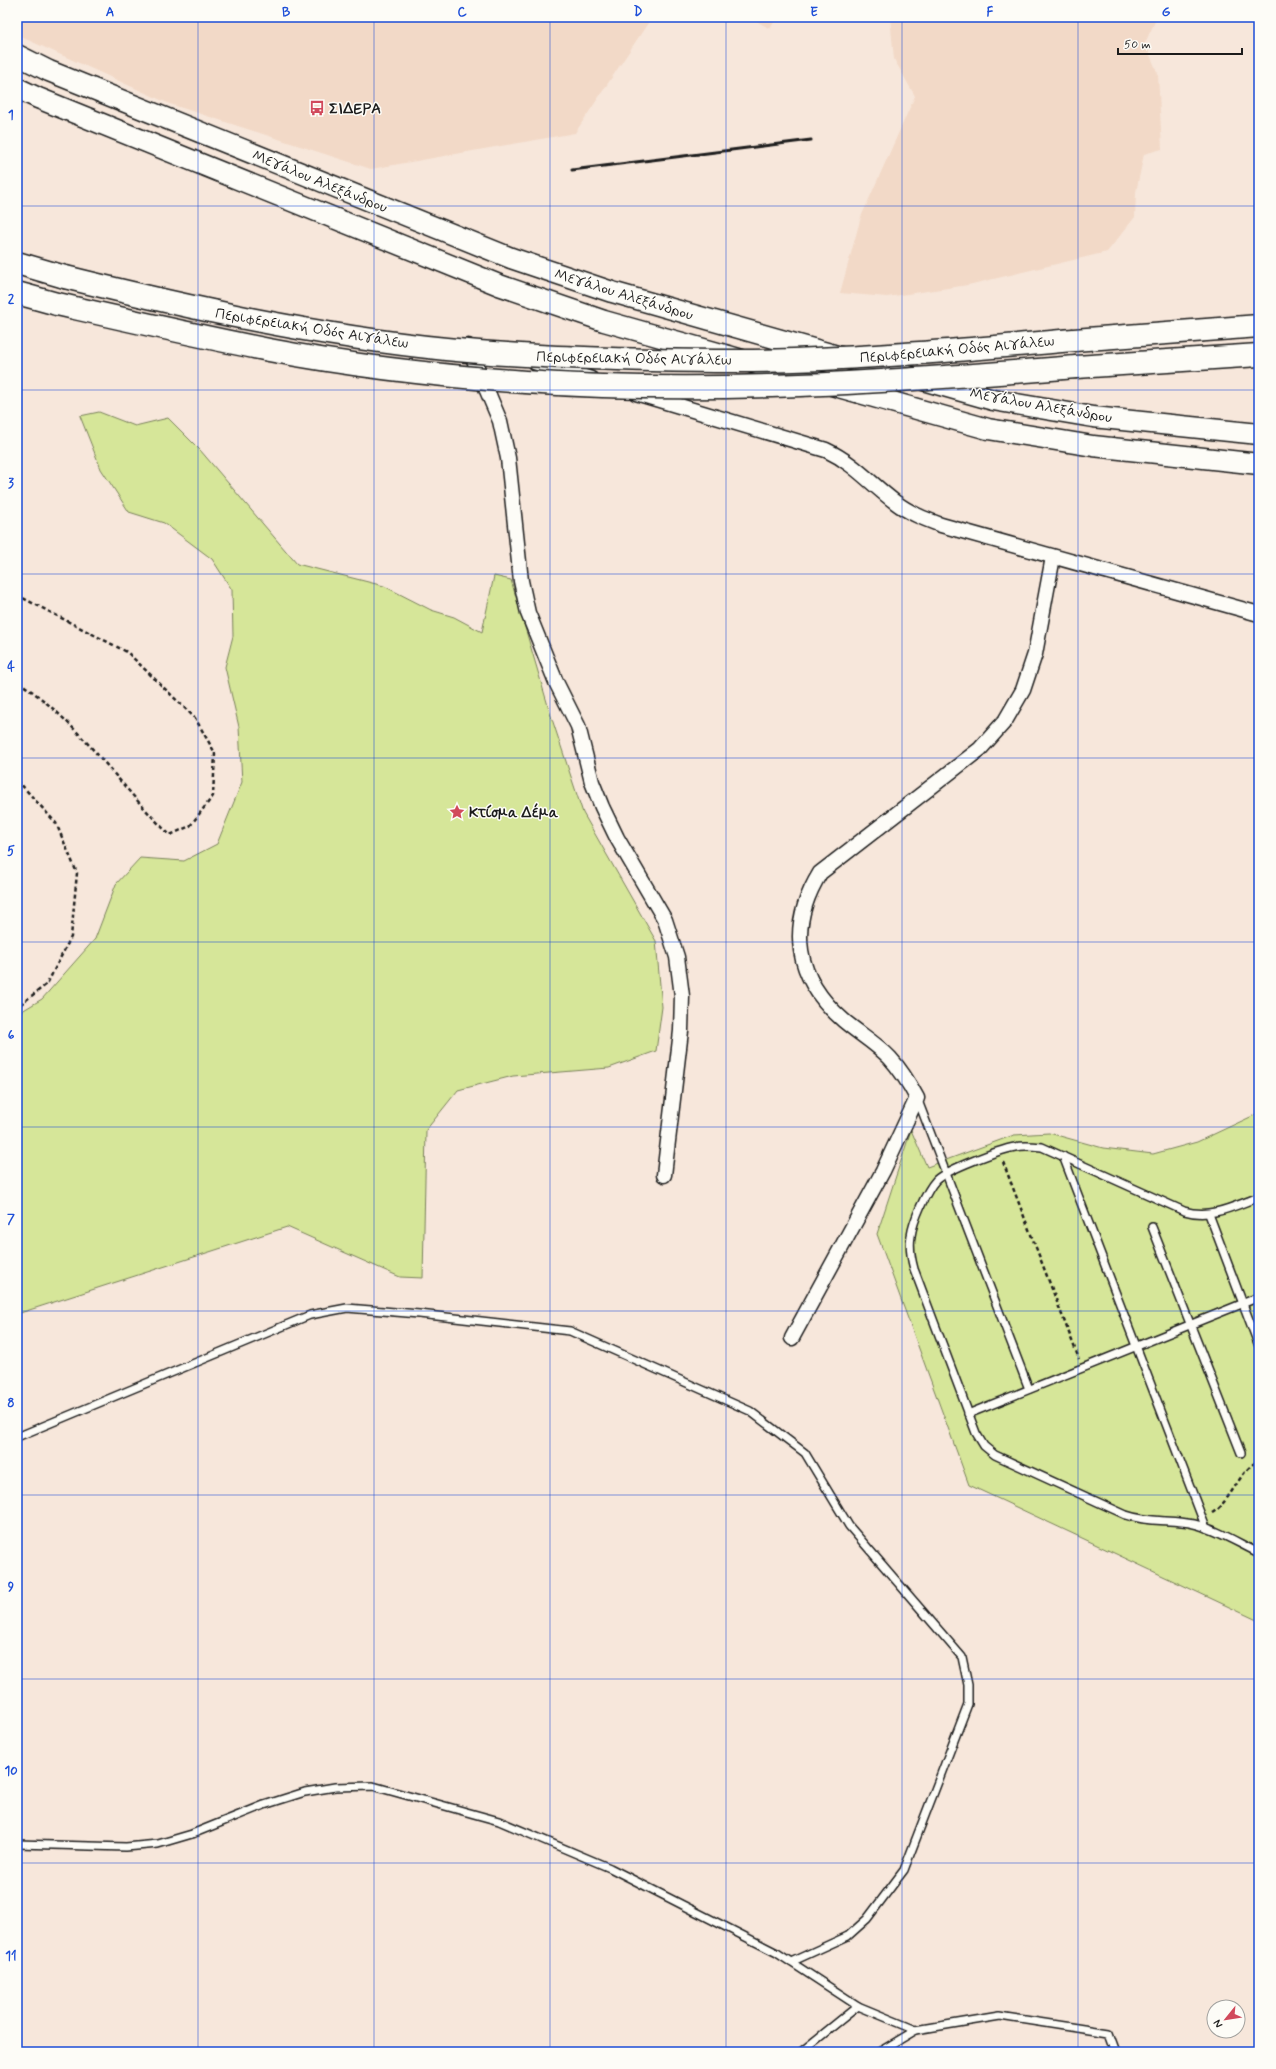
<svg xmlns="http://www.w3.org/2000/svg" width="1276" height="2069" viewBox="0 0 1276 2069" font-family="Mynerve,sans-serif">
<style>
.built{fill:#f2d9c7}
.green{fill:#d6e699;stroke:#79815a}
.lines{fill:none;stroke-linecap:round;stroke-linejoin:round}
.service-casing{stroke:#1c1c1c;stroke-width:10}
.minor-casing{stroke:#1c1c1c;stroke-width:17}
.secondary-casing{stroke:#1c1c1c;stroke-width:23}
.motorway-casing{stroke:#1c1c1c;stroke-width:25}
.path{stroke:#1c1c1c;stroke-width:2.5;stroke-dasharray:4 3;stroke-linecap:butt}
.service{stroke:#fdfcf7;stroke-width:7}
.minor{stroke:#fdfcf7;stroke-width:14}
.secondary{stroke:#fdfcf7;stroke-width:20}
.motorway{stroke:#fdfcf7;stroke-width:22}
.rail{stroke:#1c1c1c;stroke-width:3}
.motorway-bridge-casing{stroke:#1c1c1c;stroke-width:25;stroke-linecap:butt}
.motorway-bridge{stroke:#fdfcf7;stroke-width:22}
.grid{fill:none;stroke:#1d4ed8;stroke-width:1;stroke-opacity:0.55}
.labels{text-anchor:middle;stroke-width:3;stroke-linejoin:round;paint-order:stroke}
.poi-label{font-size:15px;font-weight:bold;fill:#1c1c1c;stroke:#fdfcf7;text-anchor:start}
.street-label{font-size:15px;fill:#1c1c1c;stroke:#fdfcf7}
.neatline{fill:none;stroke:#1d4ed8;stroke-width:1.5}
.grid-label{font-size:13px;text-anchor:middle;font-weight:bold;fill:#1d4ed8}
</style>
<rect width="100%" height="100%" fill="#f7e7db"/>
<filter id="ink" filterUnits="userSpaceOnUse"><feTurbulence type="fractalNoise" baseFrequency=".025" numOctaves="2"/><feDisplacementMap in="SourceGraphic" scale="8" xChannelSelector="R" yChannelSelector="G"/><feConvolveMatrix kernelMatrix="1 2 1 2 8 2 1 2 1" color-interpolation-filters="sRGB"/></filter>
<g filter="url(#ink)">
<g class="built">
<polygon points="17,17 652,17 575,133 371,169 170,104 17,35"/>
<polygon points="750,17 777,17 770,29"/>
<polygon points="890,17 1157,17 1145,43 1158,74 1162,149 1144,154 1136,192 1135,217 1107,252 968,285 887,297 840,293 861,217 915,96 894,59"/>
</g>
<g class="green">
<polygon points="99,412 135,426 168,418 200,450 297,564 384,586 431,610 454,617 482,632 494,576 511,580 551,716 583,813 656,941 662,1007 656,1051 609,1068 513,1076 458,1090 426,1130 423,1278 400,1277 287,1227 17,1314 17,1014 42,999 95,939 116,884 140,858 184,861 217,844 242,782 239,727 225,667 233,636 232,590 212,559 164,523 129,512 101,469 80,416"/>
<polygon points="1259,1113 1259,1621 969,1485 877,1234 911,1130 927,1167 1014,1135 1049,1133 1103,1148 1153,1154 1197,1142"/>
</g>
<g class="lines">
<defs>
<g id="service">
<polyline points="917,1098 1029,1389"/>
<polyline points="1063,1156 1206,1528"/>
<path d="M1259 1197C1234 1206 1211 1219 1184 1211L1042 1147C1033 1146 1024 1145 1015 1147 999 1150 948 1169 936 1180 926 1191 913 1221 911 1236 909 1247 911 1258 914 1269L976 1433 984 1446 995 1455 1126 1515C1149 1523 1171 1519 1194 1524 1216 1529 1238 1543 1259 1553"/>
<polyline points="1209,1214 1259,1346"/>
<polyline points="1152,1227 1241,1453"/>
<polyline points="968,1414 1259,1297"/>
<polyline points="17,1437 310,1315 347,1308 419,1314 570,1331 750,1411 805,1453 849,1526 962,1657 968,1685 968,1704 904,1870 867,1919 848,1936 791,1962"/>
<polyline points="17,1844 126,1847 158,1844 192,1834 264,1805 305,1792 335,1787 373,1786 499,1821 610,1868 777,1953 858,2006 916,2030 1000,2016 1109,2033 1116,2052"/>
<polyline points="801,2052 858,2006"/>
<polyline points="879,2052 916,2030"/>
</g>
<g id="minor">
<polyline points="468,346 500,421 508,458 521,581 528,613 556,682 578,726 592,782 602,807 617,838 665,920 677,957 682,996 681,1031 664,1175"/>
<polyline points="534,362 591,379"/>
<path d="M636 393 826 450C854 463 871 484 895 502 909 513 925 519 941 525L1259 614"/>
<path d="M792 1338 883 1171 917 1098C909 1083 901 1070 890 1058 876 1043 858 1033 843 1020 795 978 787 927 820 873L980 749 1005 721 1023 690 1035 654 1053 557"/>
</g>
<g id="secondary">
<polyline points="17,55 49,71 511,258 612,292 993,400 1093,417 1259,434"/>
<polyline points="17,88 38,98 499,285 604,321 988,429 1093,446 1259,464"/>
</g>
<g id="motorway">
<polyline points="17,263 65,277"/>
<polyline points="17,293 57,304"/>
<polyline points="1074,340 1259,326"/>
<polyline points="1076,367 1259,355"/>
</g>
</defs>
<use href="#service" class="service-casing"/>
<use href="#minor" class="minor-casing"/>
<use href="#secondary" class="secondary-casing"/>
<use href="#motorway" class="motorway-casing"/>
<g class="path">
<path d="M17 595 127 652 195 718 215 753 213 796 190 826 170 835C119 786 77 719 17 681"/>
<polyline points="17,780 56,823 77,873 71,937 47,984 17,1007"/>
<polyline points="1003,1162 1079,1359"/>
<path d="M1212 1513C1232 1500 1238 1472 1259 1460"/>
</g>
<use href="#service" class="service"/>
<use href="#minor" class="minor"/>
<use href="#secondary" class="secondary"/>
<use href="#motorway" class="motorway"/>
<polyline class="rail" points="572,170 811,140"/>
<defs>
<g id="motorway-bridge">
<path d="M65 277C190 308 317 336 446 349 514 356 582 358 650 360 698 361 746 362 794 360 887 357 981 348 1074 340"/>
<path d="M57 304C128 320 198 336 269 350 353 366 439 376 525 382 709 395 892 382 1076 367"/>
</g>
</defs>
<use href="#motorway-bridge" class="motorway-bridge-casing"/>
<use href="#motorway-bridge" class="motorway-bridge"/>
</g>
</g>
<path class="grid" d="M198 17V2052M374 17V2052M550 17V2052M726 17V2052M902 17V2052M1078 17V2052M17 206H1259M17 390H1259M17 574H1259M17 758H1259M17 942H1259M17 1127H1259M17 1311H1259M17 1495H1259M17 1679H1259M17 1863H1259"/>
<defs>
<symbol id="bus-bare" viewBox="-9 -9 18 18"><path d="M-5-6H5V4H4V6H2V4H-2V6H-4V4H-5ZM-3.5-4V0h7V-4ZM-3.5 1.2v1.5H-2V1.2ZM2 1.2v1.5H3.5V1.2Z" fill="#d1495b" stroke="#fdfcf7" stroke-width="2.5" paint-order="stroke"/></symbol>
<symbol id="sight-bare" viewBox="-9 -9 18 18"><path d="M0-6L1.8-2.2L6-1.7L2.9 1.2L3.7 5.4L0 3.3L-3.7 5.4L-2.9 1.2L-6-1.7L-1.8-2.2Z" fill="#d1495b" stroke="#fdfcf7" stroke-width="2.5" paint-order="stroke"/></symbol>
</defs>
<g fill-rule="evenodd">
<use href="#bus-bare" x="306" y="97" width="22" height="22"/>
<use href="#sight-bare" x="446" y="801" width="22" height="22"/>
</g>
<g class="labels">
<g class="poi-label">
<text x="329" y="113">ΣΙΔΕΡΑ</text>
<text x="469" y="817">Κτίσμα Δέμα</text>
</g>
<g class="street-label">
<text transform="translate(320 181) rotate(22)" y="5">Μεγάλου Αλεξάνδρου</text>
<text transform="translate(624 294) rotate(17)" y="5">Μεγάλου Αλεξάνδρου</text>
<text transform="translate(312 328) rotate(9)" y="5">Περιφερειακή Οδός Αιγάλεω</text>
<text transform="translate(957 349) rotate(-5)" y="5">Περιφερειακή Οδός Αιγάλεω</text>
<text transform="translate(634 358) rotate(1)" y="5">Περιφερειακή Οδός Αιγάλεω</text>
<text transform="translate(1041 405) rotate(10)" y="5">Μεγάλου Αλεξάνδρου</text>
</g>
</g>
<rect width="1276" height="2069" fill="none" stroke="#fdfcf7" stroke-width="44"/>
<g transform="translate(1226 2019) rotate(240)"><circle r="19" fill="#fdfcf7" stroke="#a3a29f"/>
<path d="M0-3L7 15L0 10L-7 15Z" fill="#d1495b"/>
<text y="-6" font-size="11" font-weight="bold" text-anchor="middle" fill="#1c1c1c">N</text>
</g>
<path d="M1118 48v6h124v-6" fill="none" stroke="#1c1c1c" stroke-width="2"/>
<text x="1124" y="48" font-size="12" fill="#1c1c1c" stroke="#fdfcf7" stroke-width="3" paint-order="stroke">50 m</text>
<rect x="22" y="22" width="1232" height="2025" class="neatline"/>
<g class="grid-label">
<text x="110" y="16">A</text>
<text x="286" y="16">B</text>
<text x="462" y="16">C</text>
<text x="638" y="16">D</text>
<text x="814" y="16">E</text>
<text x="990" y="16">F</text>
<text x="1166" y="16">G</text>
<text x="11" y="119">1</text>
<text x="11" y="303">2</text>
<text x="11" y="487">3</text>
<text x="11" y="671">4</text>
<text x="11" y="855">5</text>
<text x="11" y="1039">6</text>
<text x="11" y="1223">7</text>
<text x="11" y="1407">8</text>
<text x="11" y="1591">9</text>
<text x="11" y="1775">10</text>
<text x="11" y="1960">11</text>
</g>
</svg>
